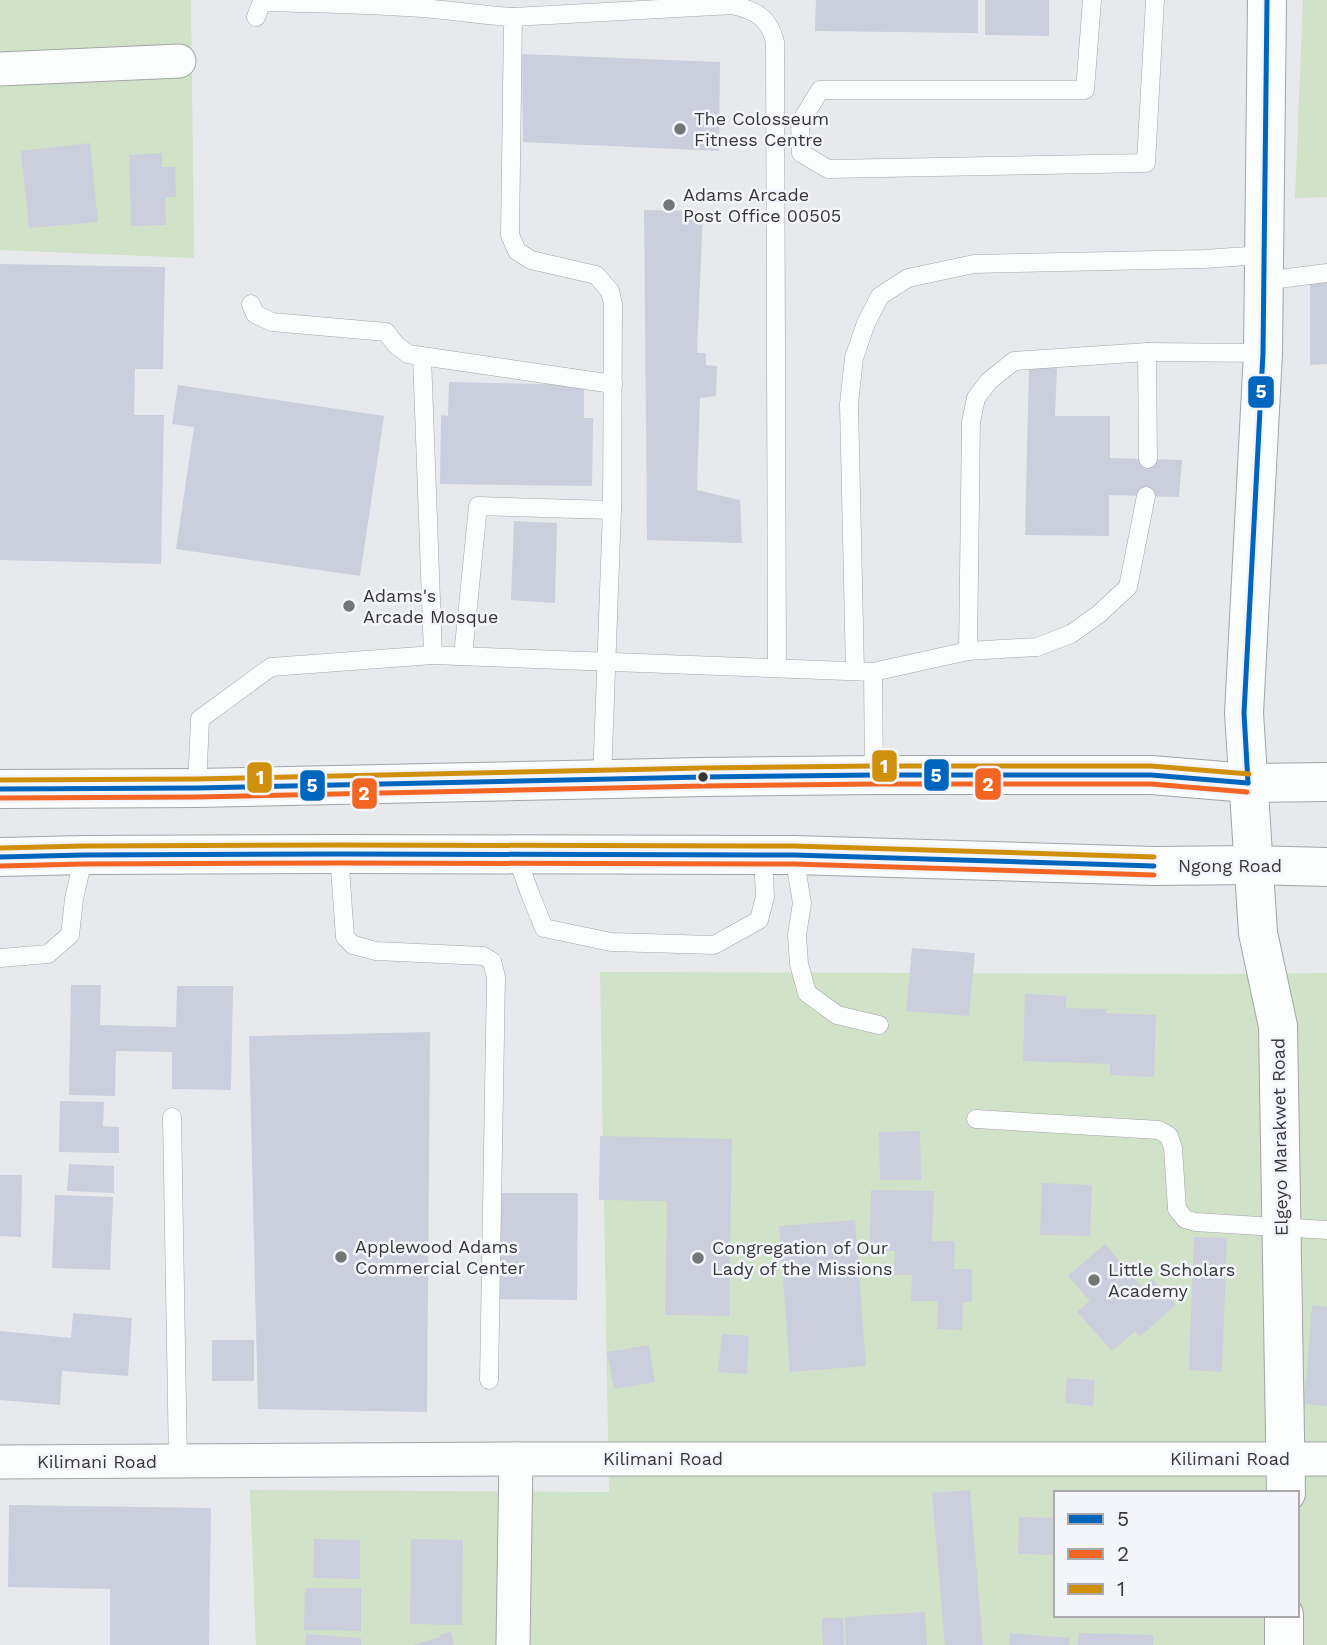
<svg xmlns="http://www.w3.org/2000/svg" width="1327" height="1645" viewBox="0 0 1327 1645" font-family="'Work Sans',sans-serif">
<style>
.green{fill:#d0e2c7;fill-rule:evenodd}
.building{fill:#cbcfdd}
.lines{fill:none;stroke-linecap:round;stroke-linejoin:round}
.lane-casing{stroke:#a3a4a7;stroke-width:19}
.street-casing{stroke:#a3a4a7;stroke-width:35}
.secondary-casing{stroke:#a3a4a7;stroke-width:40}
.lane{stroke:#fbfcfc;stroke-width:18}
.street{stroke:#fbfcfc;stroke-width:33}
.secondary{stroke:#fbfcfc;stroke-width:38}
.bus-1-casing{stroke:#f4f5fb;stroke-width:10}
.bus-2-casing{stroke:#f4f5fb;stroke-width:10}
.bus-3-casing{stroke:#f4f5fb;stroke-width:10}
.bus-1{stroke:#0065bd;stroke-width:5}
.bus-2{stroke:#f26522;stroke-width:5}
.bus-3{stroke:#d1900c;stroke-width:5}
.poi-dot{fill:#757678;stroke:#f4f5fb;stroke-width:2.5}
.bus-dot{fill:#38383a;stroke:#f4f5fb;stroke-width:2.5}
.labels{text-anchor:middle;stroke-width:5;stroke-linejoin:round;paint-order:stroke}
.poi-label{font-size:18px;fill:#38383a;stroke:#f4f5fb;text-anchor:start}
.street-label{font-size:18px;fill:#38383a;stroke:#f4f5fb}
.line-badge{stroke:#f4f5fb;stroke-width:2.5}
.badge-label{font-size:19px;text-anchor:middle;font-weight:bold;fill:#fff}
</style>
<rect width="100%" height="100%" fill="#e7e9ec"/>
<g class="green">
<polygon points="0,0 191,0 194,258 0,250"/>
<polygon points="1303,0 1327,0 1327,197 1295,198"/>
<path d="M600 972 1221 974 1327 973V1645H256L250 1490 609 1492ZM1056 1493H1297V1615H1056Z"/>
</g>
<g class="building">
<polygon points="816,0 978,0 978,33 815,31"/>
<polygon points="985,0 1049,0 1049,36 985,35"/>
<polygon points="522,54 720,62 719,151 523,142"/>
<polygon points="90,143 98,222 29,228 21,151"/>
<polygon points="162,153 162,167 175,167 176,197 165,197 166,225 131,226 129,155"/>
<polygon points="644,210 703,211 697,353 706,353 706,365 717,366 716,396 700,398 697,490 740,500 742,543 647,540"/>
<polygon points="0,264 165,267 163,369 135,369 134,415 164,415 161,564 0,560"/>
<polygon points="1310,282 1327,282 1327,364 1310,365"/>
<polygon points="1029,366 1057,367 1055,416 1110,416 1110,458 1182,460 1179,497 1109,495 1109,536 1025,535"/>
<polygon points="449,382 584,385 584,418 593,418 592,486 440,484 441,415 448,416"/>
<polygon points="178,385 384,416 360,576 176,549 194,427 172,424"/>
<polygon points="514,521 557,523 555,603 511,600"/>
<polygon points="912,948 975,953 969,1016 906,1011"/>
<polygon points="71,985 101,985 100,1025 176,1027 177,986 233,986 231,1090 172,1089 172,1052 116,1051 115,1096 69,1095"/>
<polygon points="1025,994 1066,996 1066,1008 1106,1009 1106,1013 1156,1015 1154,1077 1110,1075 1110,1064 1023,1061"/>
<polygon points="430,1032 427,1412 258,1409 249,1036"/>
<polygon points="60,1101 104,1102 103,1126 119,1127 119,1153 59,1152"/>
<polygon points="920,1131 921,1180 880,1180 879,1132"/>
<polygon points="600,1136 732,1139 729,1316 665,1315 667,1201 599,1200"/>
<polygon points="69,1164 114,1166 114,1193 67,1191"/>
<polygon points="0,1175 22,1175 21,1237 0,1236"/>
<polygon points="1042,1183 1092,1185 1090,1236 1040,1235"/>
<polygon points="871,1190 934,1191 932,1241 955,1241 954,1269 972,1269 972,1302 963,1302 962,1330 937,1329 938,1301 911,1301 912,1275 894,1275 895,1251 870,1251"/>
<polygon points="499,1193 578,1193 577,1300 498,1299"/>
<polygon points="55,1195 113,1197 110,1270 52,1268"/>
<polygon points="855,1220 866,1366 790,1372 779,1226"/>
<polygon points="1194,1237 1227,1238 1222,1372 1189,1370"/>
<polygon points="1105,1244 1142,1287 1152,1279 1176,1305 1139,1337 1135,1331 1112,1351 1077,1312 1090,1301 1068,1276"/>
<polygon points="1312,1305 1327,1307 1327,1406 1304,1404"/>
<polygon points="73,1313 132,1318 128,1376 62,1371 60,1405 0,1400 0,1331 71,1338"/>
<polygon points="722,1334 749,1336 747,1374 718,1372"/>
<rect x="212" y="1340" width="42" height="41"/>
<polygon points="649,1345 655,1382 614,1389 607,1352"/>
<polygon points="1067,1378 1095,1380 1093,1406 1065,1403"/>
<polygon points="970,1490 983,1645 945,1645 932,1493"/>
<polygon points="9,1505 211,1508 209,1645 110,1645 110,1589 8,1587"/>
<polygon points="1019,1517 1056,1518 1056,1555 1018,1554"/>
<polygon points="314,1539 360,1540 360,1579 313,1578"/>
<polygon points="411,1539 463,1540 462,1625 410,1624"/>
<polygon points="305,1588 361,1588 361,1631 304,1630"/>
<polygon points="925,1612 927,1645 846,1645 845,1617"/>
<polygon points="822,1618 843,1618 844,1645 823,1645"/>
<polygon points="451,1632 454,1645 413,1645 440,1637 440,1635"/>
<polygon points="1010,1633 1070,1638 1069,1645 1009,1645"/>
<polygon points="1079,1633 1153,1635 1153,1645 1078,1645"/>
<polygon points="306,1634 361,1638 361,1645 305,1645"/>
</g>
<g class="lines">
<defs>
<g id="lane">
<polyline points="1092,0 1085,90 820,90 800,123 801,153 828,169 1146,163 1155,0"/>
<path d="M256 17 261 4 268 2C326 4 385 4 443 10 466 12 489 16 513 17L510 235 517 251 531 260 596 275 610 291 613 304 612 510"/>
<path d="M513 17 733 5C757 11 769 18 775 42L777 668"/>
<polyline points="1263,281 1327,273"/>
<polyline points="251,304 255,314 272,322 386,332 396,345 408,354 613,384"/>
<polyline points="422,356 433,655"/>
<polyline points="1148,459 1147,352 1263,353"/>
<polyline points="968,651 971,422 976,398 989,381 1014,361 1147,352"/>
<polyline points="463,656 478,506 612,510 602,779"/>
<polyline points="855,671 849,404 854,358 866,323 880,296 908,278 974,264 1204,259 1263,255"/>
<polyline points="874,775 873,672 968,651 1037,647 1071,634 1099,614 1128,587 1146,496"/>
<polyline points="197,788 200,719 271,667 433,655 873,672"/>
<polyline points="339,854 345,937 353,945 376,951 483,956 492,961 496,977 489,1380"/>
<polyline points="516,854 529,891 544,928 611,942 714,945 759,920 765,897 763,855"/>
<polyline points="794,855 802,903 797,935 799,964 807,993 837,1015 879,1025"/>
<polyline points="0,958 48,954 70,935 74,899 84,855"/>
<polyline points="172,1117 178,1461"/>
<polyline points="976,1119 1159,1130 1169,1136 1173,1148 1177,1209 1185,1219 1195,1222 1327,1230"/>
</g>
<g id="street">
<polyline points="0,69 179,61"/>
<polyline points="0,1462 516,1459 1327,1459"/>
<polyline points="513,1645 516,1459"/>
</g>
<g id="secondary">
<polyline points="1267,0 1263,353 1244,713 1258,933 1278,1026 1286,1493"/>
<polyline points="0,789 197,788 703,777 874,775 1151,775 1248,783 1327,782"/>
<polyline points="0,857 84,855 339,854 794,855 1154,866 1253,865 1327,867"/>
<polyline points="1284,1645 1284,1615"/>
</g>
</defs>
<use href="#lane" class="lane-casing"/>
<use href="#street" class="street-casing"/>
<use href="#secondary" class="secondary-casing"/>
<use href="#lane" class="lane"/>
<use href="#street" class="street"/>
<use href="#secondary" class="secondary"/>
<defs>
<g id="bus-1">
<polyline points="1248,783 1244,713 1263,353 1267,0"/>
<polyline points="0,789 197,788 703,777 874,775 1151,775 1248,783"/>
<polyline points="0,857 84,855 339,854 794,855 1154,866"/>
</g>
<g id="bus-2">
<polyline points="0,798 197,797 703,786 874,784 1151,784 1247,792"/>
<polyline points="0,866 84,864 339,863 794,864 1154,875"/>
</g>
<g id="bus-3">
<polyline points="0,780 197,779 703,768 874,766 1151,766 1249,774"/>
<polyline points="0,848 84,846 339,845 794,846 1154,857"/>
</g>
</defs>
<use href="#bus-1" class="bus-1-casing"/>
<use href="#bus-2" class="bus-2-casing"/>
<use href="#bus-3" class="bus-3-casing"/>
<use href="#bus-1" class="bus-1"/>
<use href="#bus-2" class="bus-2"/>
<use href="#bus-3" class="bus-3"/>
</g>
<g class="poi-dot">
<circle cx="680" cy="129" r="7"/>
<circle cx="669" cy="205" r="7"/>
<circle cx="349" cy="606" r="7"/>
<circle cx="341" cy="1257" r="7"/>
<circle cx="698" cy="1258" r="7"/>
<circle cx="1094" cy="1280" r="7"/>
</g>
<circle class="bus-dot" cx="703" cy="777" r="6"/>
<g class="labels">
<g class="poi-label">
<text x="694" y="125">The Colosseum<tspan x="694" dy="21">Fitness Centre</tspan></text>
<text x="683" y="201">Adams Arcade<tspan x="683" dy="21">Post Office 00505</tspan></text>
<text x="363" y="602">Adams's<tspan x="363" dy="21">Arcade Mosque</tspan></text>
<text x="355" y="1253">Applewood Adams<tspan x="355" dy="21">Commercial Center</tspan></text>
<text x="712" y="1254">Congregation of Our<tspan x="712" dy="21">Lady of the Missions</tspan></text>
<text x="1108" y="1276">Little Scholars<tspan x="1108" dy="21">Academy</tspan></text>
</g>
<g class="street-label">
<text x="1230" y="872">Ngong Road</text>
<text transform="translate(1280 1137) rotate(-91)" y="6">Elgeyo Marakwet Road</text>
<text x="663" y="1465">Kilimani Road</text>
<text x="1230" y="1465">Kilimani Road</text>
<text x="97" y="1468">Kilimani Road</text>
</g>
</g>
<g class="line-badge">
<rect x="1247" y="375" width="28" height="34" rx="7" fill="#0065bd"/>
<rect x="871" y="749" width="27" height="34" rx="7" fill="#d1900c"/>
<rect x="923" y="758" width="27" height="34" rx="7" fill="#0065bd"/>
<rect x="246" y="761" width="27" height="33" rx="7" fill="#d1900c"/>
<rect x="974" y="767" width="28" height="34" rx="7" fill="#f26522"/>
<rect x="299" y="769" width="27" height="33" rx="7" fill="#0065bd"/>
<rect x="351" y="777" width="27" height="33" rx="7" fill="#f26522"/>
</g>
<g class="badge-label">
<text x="1261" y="398">5</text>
<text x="884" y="773">1</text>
<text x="936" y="782">5</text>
<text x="260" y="784">1</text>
<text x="988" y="791">2</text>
<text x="312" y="792">5</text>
<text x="364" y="800">2</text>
</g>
<rect x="1054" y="1491" width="245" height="126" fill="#f4f5fb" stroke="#a9a9ae" stroke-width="2"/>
<rect x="1068" y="1514" width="35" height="10" fill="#0065bd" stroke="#a9a9ae" stroke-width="2"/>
<text x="1117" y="1526" font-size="21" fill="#38383a">5</text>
<rect x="1068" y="1549" width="35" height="10" fill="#f26522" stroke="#a9a9ae" stroke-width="2"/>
<text x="1117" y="1561" font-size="21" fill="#38383a">2</text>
<rect x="1068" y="1584" width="35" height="10" fill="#d1900c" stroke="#a9a9ae" stroke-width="2"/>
<text x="1117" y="1596" font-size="21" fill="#38383a">1</text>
</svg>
